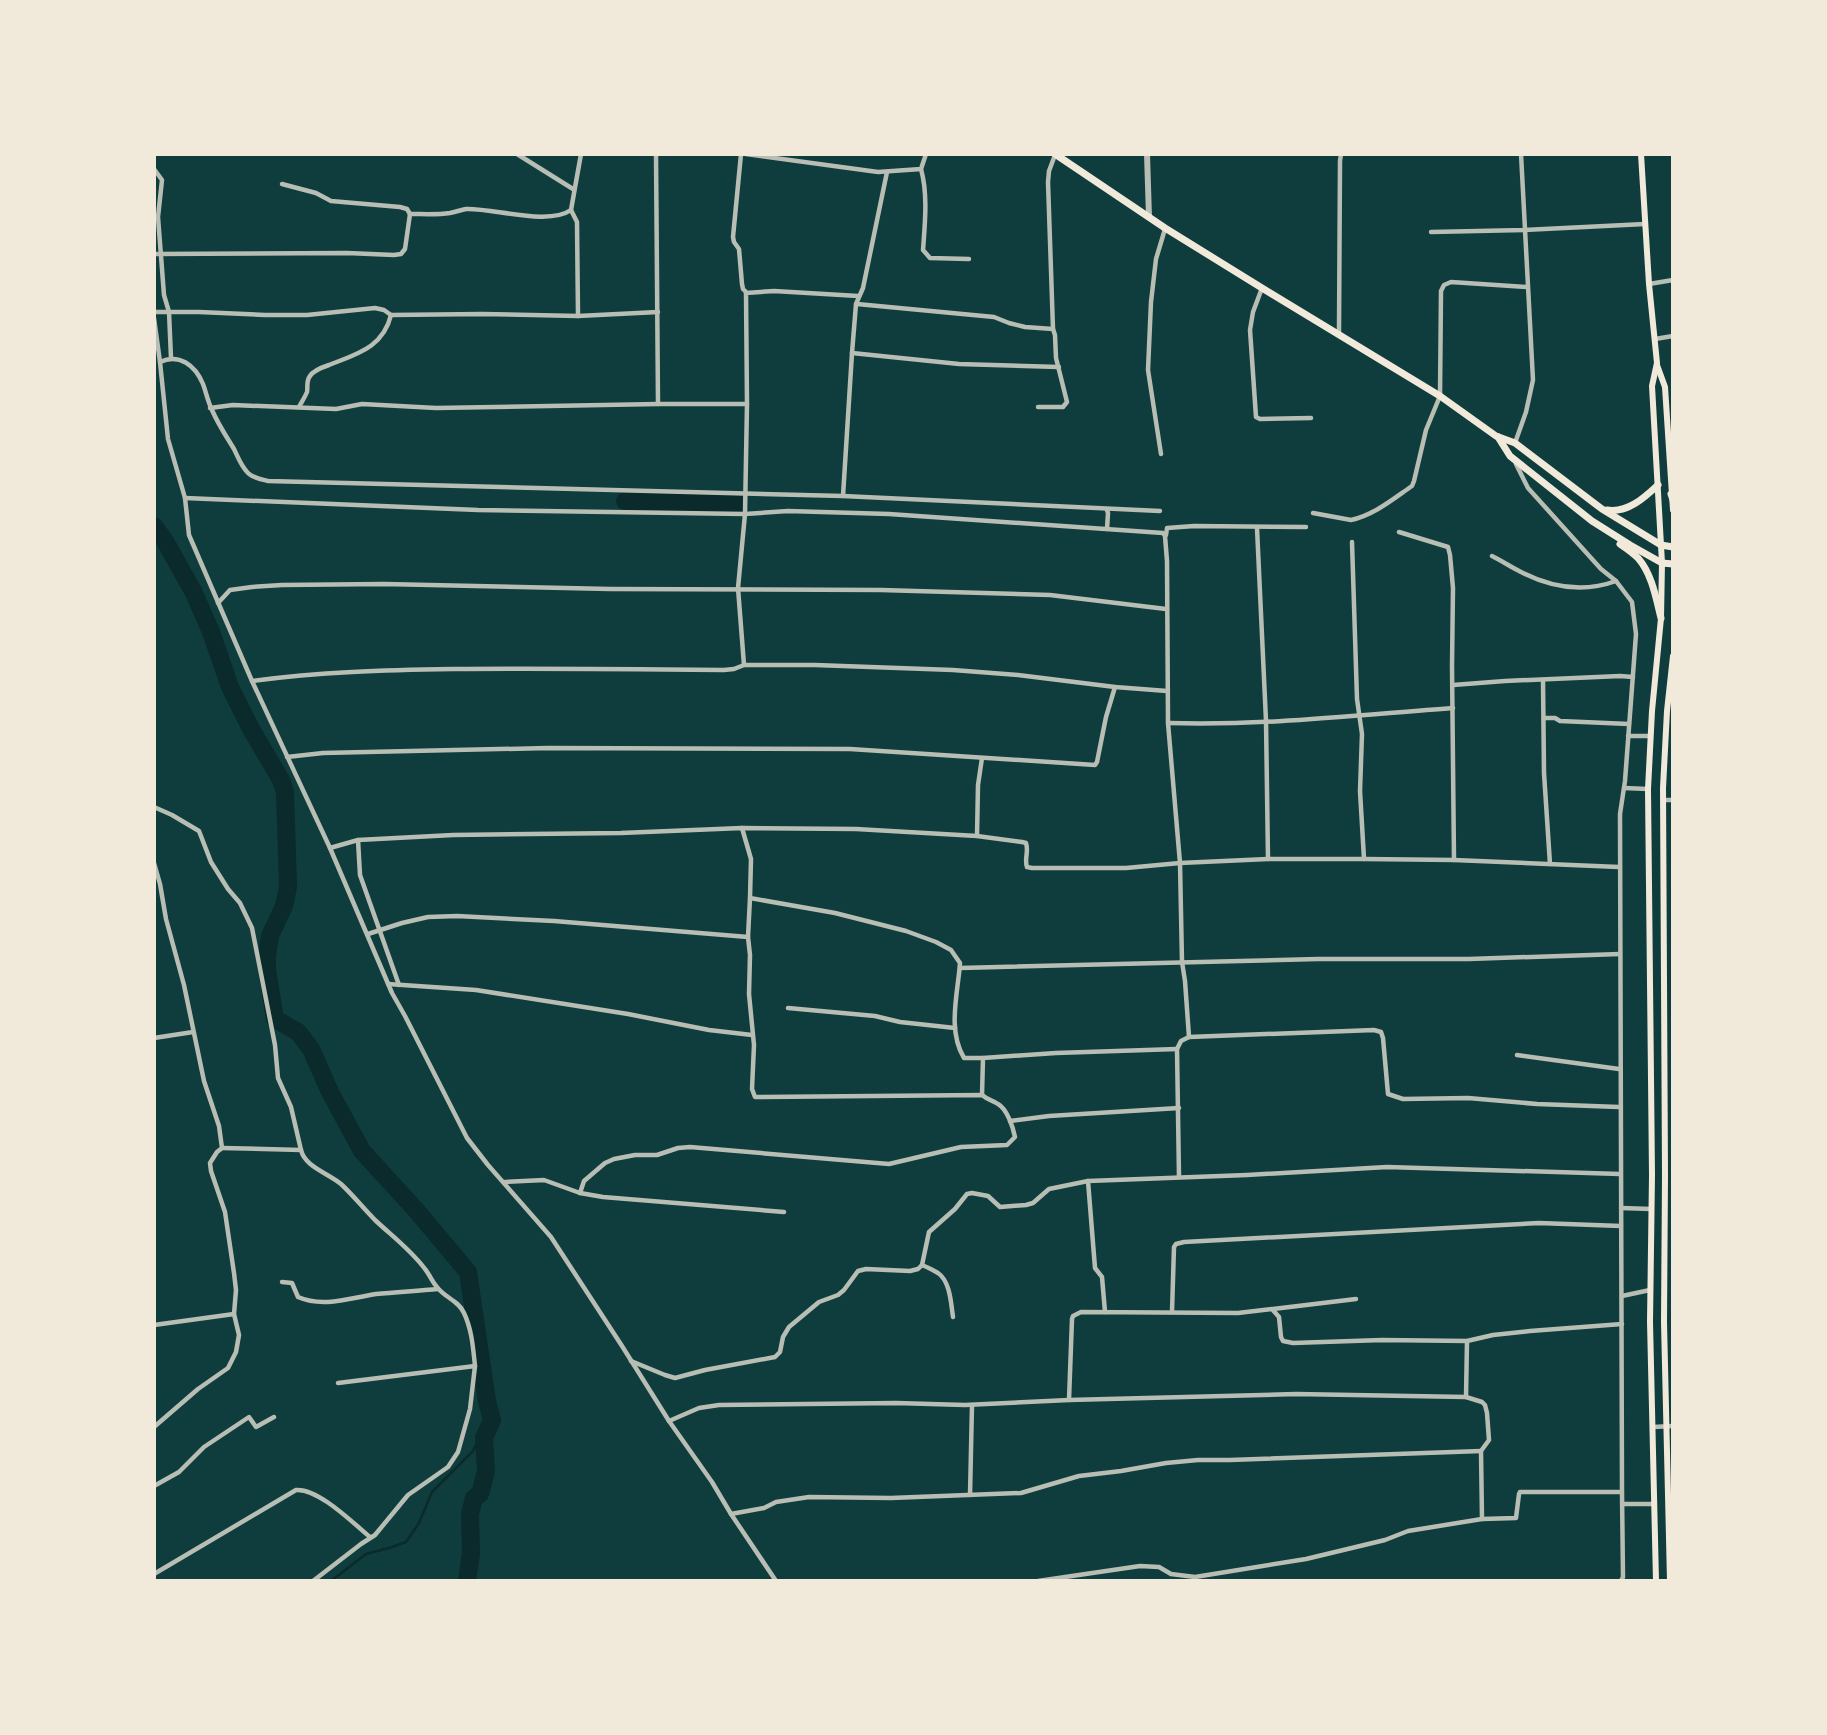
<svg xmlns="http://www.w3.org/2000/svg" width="1827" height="1735" viewBox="0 0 1827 1735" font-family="'Fira Sans Condensed',sans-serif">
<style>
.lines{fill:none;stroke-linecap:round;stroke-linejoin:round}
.stream{stroke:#0a2a2b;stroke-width:2.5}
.river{stroke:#0a2a2b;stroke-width:18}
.minor{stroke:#b8beb3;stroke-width:4.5}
.tertiary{stroke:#b8beb3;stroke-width:6}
.secondary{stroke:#f1e9da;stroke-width:6}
.primary{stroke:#f1e9da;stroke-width:7}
</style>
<rect width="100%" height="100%" fill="#0f3d3e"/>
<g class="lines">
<polyline class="stream" points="331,1581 366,1554 389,1548 406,1542 419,1523 432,1492 473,1451 486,1424 487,1401"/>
<g class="river">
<polyline points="625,501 737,504"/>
<polyline points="154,526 165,541 194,593 211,632 230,687 251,729 281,780 285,792 288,887 284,906 270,936 267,956 267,970 275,1019 298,1032 311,1049 330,1092 362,1151 416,1210 468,1272 487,1401 492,1420 484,1438 486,1471 480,1494 474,1498 470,1514 471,1554 467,1581"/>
</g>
<g class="minor">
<polyline points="517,154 573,189"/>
<polyline points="656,154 658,404"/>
<polyline points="741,154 733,237 734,242 739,249 742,284 743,289 746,292"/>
<polyline points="746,154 878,172 921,169 926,154"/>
<polyline points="154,169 162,180 158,217 164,295 169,312 171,358"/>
<path d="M921 169C928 194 925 223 923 250L930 258 969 259"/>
<polyline points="282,184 316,193 331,201 400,207 407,209 410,214"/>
<polyline points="1431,232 1524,230 1645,224"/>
<path d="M154 254 347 253 394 255 401 254 405 249 410 214C423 214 437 215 450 213 455 212 461 210 466 209 494 208 548 226 571 210"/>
<polyline points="1649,284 1673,280"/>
<polyline points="1262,288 1253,312 1250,330 1256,417 1260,419 1311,418"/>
<polyline points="857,304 994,317 1009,323 1025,327 1053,329"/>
<polyline points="154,312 199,312 265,315 307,315 375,308 384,310 391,315 482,314 578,316 658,312"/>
<polyline points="578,316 577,222 571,210 581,154"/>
<path d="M154 318 160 362C179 353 195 365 203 384 206 392 208 402 212 410 218 424 226 436 234 449 238 457 241 466 248 473 253 478 260 479 268 481L843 496 1160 511"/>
<polyline points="1339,333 1340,161 1341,154"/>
<polyline points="1655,339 1673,336"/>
<polyline points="852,353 959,364 1059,367"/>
<path d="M160 362 168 439 185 498 189 535 252 681 330 848 358 840 453 835 621 833 742 828 856 829 977 836 1022 842 1026 843C1029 851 1024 860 1027 867L1032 868H1126L1180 863 1268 859H1364L1454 860 1619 867"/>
<path d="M299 407C301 403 305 397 307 392 308 387 306 381 310 376 313 371 323 367 329 365 356 354 383 348 391 315"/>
<polyline points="1038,407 1063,407 1067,402 1056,358 1055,335 1053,329 1048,182 1049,171 1055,155"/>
<polyline points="210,408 233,405 336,409 362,404 436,408 658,404 747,404"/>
<polyline points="1515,443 1526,412 1533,380 1521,154"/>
<polyline points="1161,454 1148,370 1151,302 1156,259 1165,229"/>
<polyline points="843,496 852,353 856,304 863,288 887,172"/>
<polyline points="185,498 478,510 745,514 788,511 889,514 1163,533 1165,536 1167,561 1168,723 1180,863 1182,962 1185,981 1189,1037"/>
<polyline points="1107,510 1108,513 1107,529"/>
<path d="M1313 513 1351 520C1374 515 1393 499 1412 486L1414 481 1426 430 1440 396 1441 291 1444 285 1451 282 1527 287"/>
<polyline points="1257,528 1266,721 1268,859"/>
<polyline points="1399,532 1448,547 1450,555 1453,588 1452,666 1454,860"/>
<polyline points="1166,535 1167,528 1194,526 1306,527"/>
<polyline points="1352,542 1357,699 1362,734 1360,791 1364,859"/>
<path d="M1492 556C1502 561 1511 567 1521 572 1552 588 1583 593 1616 581"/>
<polyline points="218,603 230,590 252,587 282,585 384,584 610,589 881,590 1050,595 1166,609"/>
<polyline points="744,665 738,588 745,514 747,404 746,293 774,291 858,296"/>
<polyline points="1543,680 1544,773 1550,864"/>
<path d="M252 681C319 672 385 670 453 669 543 668 633 669 724 670L734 669 744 665H815L953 670 1018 675 1115 687 1167 691"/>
<polyline points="1453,685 1505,681 1620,676 1633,677"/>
<polyline points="1544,718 1555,718 1560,721 1629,724"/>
<path d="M1168 723C1263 726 1358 715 1453 708"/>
<polyline points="1628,736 1650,736"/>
<polyline points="287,757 323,753 548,748 850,749 1095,765 1097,762 1106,717 1115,687"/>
<polyline points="1624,788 1648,789"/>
<polyline points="1664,800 1673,800"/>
<polyline points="154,807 172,815 199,831 211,862 228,889 240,903 252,928 275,1045 278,1078 291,1107 301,1150 222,1148"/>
<path d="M742 828 751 859 750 898 835 913 906 931 936 942 951 950 960 963C958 993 947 1030 964 1058H983"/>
<polyline points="977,836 978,785 982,758"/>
<polyline points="358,840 360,875 399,985"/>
<polyline points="330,848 392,993 405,1016 467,1138 488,1165 551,1237 622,1346 669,1421 712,1482 731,1514 776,1581"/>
<polyline points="154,863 160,884 166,919 184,985 204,1081 219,1126 222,1148 217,1152 210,1163 211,1171 225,1212 234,1273 236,1290 234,1314 239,1335 236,1352 228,1368 198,1389 154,1427"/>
<polyline points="368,934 402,923 428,917 457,916 554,921 748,937"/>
<polyline points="960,968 1318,959 1469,959 1620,954"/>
<polyline points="388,984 476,990 628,1014 709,1030 752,1035"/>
<polyline points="788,1008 875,1016 900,1022 955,1028"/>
<polyline points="154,1038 193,1032"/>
<polyline points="1517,1055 1619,1069"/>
<polyline points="982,1095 983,1058 1056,1053 1177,1049"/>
<polyline points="1010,1121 1049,1116 1179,1108"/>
<path d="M301 1150C305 1167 328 1173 341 1184 353 1195 363 1208 375 1220 392 1236 411 1250 425 1269 430 1275 432 1282 437 1287 445 1298 458 1300 464 1313 472 1330 473 1348 475 1366"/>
<polyline points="1179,1177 1177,1049 1181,1041 1189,1037 1374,1030 1381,1032 1383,1038 1388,1094 1403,1099 1468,1098 1537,1104 1619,1107"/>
<polyline points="505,1182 544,1180 580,1193 603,1197 784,1212"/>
<path d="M580 1193 584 1181 605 1163 614 1159 635 1155H657L678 1148 690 1147 889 1164 961 1147 1007 1145 1015 1137C1013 1127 1007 1109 998 1104 992 1100 988 1100 982 1095L755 1097 752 1089 754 1045 749 994 750 955 748 937 750 898"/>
<polyline points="1621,1208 1651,1209"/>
<path d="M922 1265C927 1267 933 1270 938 1273 950 1281 951 1303 953 1317"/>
<path d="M282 1282 292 1283 298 1297C323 1308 350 1298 376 1294 396 1292 417 1291 438 1289"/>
<polyline points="1622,1296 1650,1290"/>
<polyline points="1273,1309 1356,1299"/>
<polyline points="1105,1312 1102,1277 1095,1268 1088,1181 1247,1175 1387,1167 1620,1174"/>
<polyline points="1172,1312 1174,1247 1176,1244 1184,1242 1539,1223 1621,1226"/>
<polyline points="154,1325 234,1314"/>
<polyline points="631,1361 665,1375 675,1378 705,1370 775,1357 780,1352 783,1337 789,1327 819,1302 838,1295 844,1290 858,1271 866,1269 910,1271 918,1269 922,1265 929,1232 955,1209 967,1194 972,1193 988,1196 1000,1207 1026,1205 1033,1203 1049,1189 1088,1181"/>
<polyline points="1466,1397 1467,1341"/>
<polyline points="1069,1400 1072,1319 1073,1316 1081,1312 1238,1313 1272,1309 1279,1317 1281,1337 1283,1341 1293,1343 1382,1340 1467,1341 1493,1335 1530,1331 1622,1324"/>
<polyline points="669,1421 699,1408 719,1405 896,1403 965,1405 1069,1400 1296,1394 1466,1397 1482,1402 1485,1405 1487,1413 1489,1440 1481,1451 1482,1519"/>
<polyline points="1653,1427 1673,1426"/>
<polyline points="154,1486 179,1472 204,1447 249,1417 256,1427 274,1417"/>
<polyline points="970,1495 972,1405"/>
<polyline points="1622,1504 1655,1504"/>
<polyline points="731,1514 764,1508 776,1502 809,1497 891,1498 1021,1493 1079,1476 1121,1471 1166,1463 1198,1460 1230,1460 1481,1451"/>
<path d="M154 1574 296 1490C318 1488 353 1523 370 1537"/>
<polyline points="313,1581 361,1544 375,1535 408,1495 448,1467 458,1452 470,1409 475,1366 338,1383"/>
<polyline points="1038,1581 1140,1566 1159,1567 1171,1574 1195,1577 1306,1559 1385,1540 1408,1531 1482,1519 1516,1518 1519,1494 1520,1492 1622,1492 1620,814 1625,781 1636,634 1632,602 1616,581 1601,569 1528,488 1516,464"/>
<polyline points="1621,1581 1623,1577 1622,1492"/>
</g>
<polyline class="tertiary" points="1147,154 1149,217"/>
<g class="secondary">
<polyline points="1641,154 1649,284 1657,363 1652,386 1662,563 1661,618 1652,711 1648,789 1652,1175 1650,1322 1656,1581"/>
<polyline points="1657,365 1665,387 1673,510"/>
<polyline points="1670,1581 1664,1322 1665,1175 1663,788 1667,711 1673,656"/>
</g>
<g class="primary">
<polyline points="1055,154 1165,228 1262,288 1440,396 1496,436 1515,443 1602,509 1661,545 1673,547"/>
<polyline points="1498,437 1510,456 1592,521 1630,545 1662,563 1673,564"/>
<polyline points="1671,494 1673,500"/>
<path d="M1607 510C1628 513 1644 498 1658 485"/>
<path d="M1620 544C1626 548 1633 553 1638 558 1652 574 1656 598 1661 618"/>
</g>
</g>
<rect width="1827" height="1735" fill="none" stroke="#f1e9da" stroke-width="312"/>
</svg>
